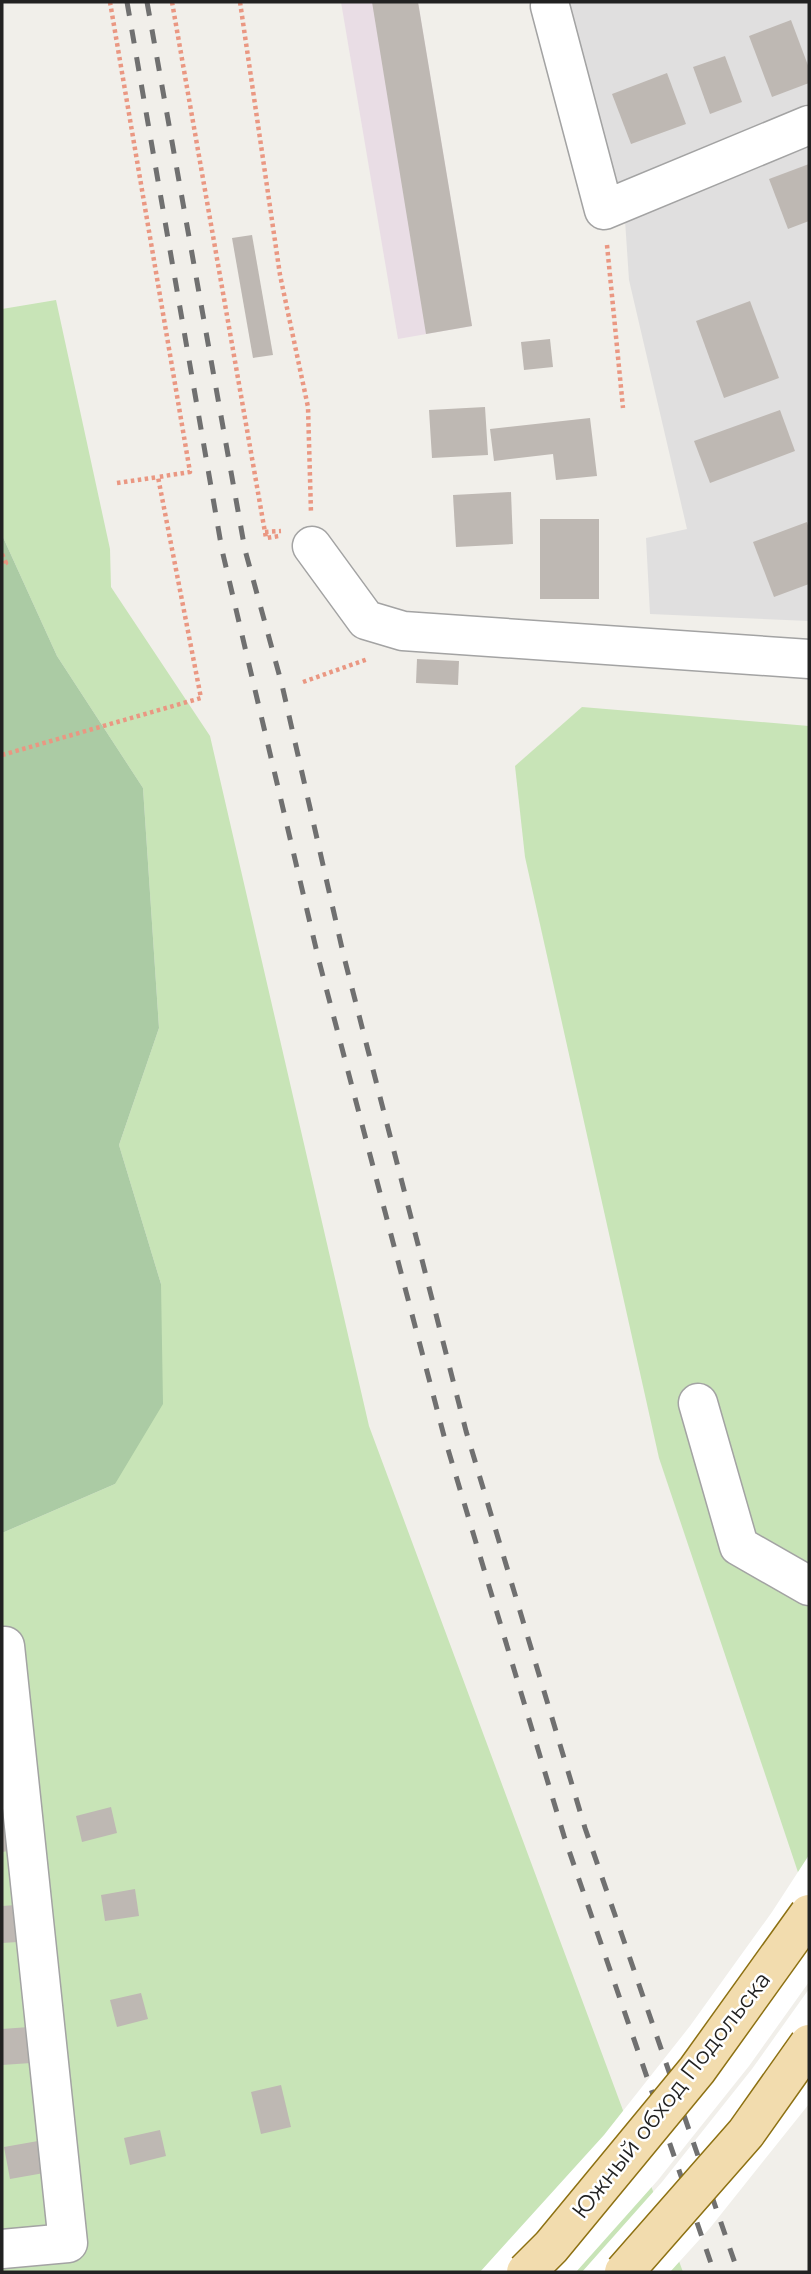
<svg xmlns="http://www.w3.org/2000/svg" width="811" height="2274" viewBox="0 0 811 2274" font-family="Montserrat,sans-serif">
<style>
.residential{fill:#e0dfdf}
.industrial{fill:#e9dde5}
.grass{fill:#c8e4b7}
.forest{fill:#abcba4}
.pier{fill:#fff}
.building{fill:#beb8b3}
.lines{fill:none;stroke-linecap:round;stroke-linejoin:round}
.minor-casing{stroke:#a3a3a3;stroke-width:41}
.path{stroke:#ea9782;stroke-width:4.5;stroke-dasharray:3.5 3.5;stroke-linecap:butt}
.minor{stroke:#fff;stroke-width:38}
.rail{stroke:#707070;stroke-width:5;stroke-dasharray:14 14;stroke-linecap:butt}
.major-bridge-casing{stroke:#8d7113;stroke-width:41;stroke-linecap:butt}
.major-bridge{stroke:#f2dcae;stroke-width:38}
.labels{text-anchor:middle;stroke-width:5;stroke-linejoin:round;paint-order:stroke}
.street-label{font-size:23px;fill:#222;stroke:#fff}
</style>
<rect width="100%" height="100%" fill="#f1efea"/>
<g class="residential">
<polygon points="558,2 809,2 809,106 605,191"/>
<polygon points="809,145 809,621 650,614 646,538 687,529 629,280 625,220"/>
</g>
<polygon class="industrial" points="341,2 418,2 472,326 398,339"/>
<g class="grass">
<polygon points="56,300 110,549 111,587 210,736 369,1426 683,2272 2,2272 2,1533 115,1484 161,1284 119,1145 159,1028 143,788 57,656 2,535 2,309"/>
<polygon points="582,707 809,726 809,1905 659,1458 525,857 515,766"/>
</g>
<polygon class="forest" points="2,535 57,656 143,788 159,1028 119,1145 161,1284 163,1404 115,1484 2,1533"/>
<g class="pier">
<polygon points="809,1855 809,1982 749,2066 658,2180 576,2272 480,2272 604,2135 690,2026 772,1912"/>
<polygon points="809,1989 809,2104 710,2228 670,2272 582,2272 662,2182 752,2069"/>
</g>
<g class="building">
<polygon points="372,2 418,2 472,326 426,334"/>
<polygon points="791,20 809,68 809,83 772,97 749,36"/>
<polygon points="725,56 742,102 710,114 693,67"/>
<polygon points="667,73 686,124 631,144 612,94"/>
<polygon points="809,164 809,221 788,229 769,179"/>
<polygon points="252,235 273,355 253,358 232,238"/>
<polygon points="750,301 779,378 724,398 696,321"/>
<polygon points="550,339 553,367 524,370 521,342"/>
<polygon points="485,407 488,455 432,458 429,410"/>
<polygon points="780,410 795,451 710,483 694,441"/>
<polygon points="590,418 597,476 556,480 553,454 494,461 490,429"/>
<polygon points="511,492 513,544 456,547 453,495"/>
<rect x="540" y="519" width="59" height="80"/>
<polygon points="807,522 809,529 809,584 774,597 753,542"/>
<polygon points="417,659 459,661 458,685 416,683"/>
<polygon points="111,1807 117,1833 82,1842 76,1816"/>
<polygon points="14,1811 21,1849 2,1852 2,1813"/>
<polygon points="135,1889 139,1916 105,1921 101,1895"/>
<polygon points="16,1905 18,1942 2,1943 2,1906"/>
<polygon points="141,1993 148,2019 117,2027 110,2000"/>
<polygon points="29,2027 31,2063 2,2065 2,2029"/>
<polygon points="281,2085 291,2127 261,2134 251,2092"/>
<polygon points="160,2130 166,2156 130,2165 124,2138"/>
<polygon points="38,2141 44,2173 10,2179 4,2147"/>
</g>
<g class="lines">
<defs>
<g id="minor">
<polyline points="550,6 604,210 809,125"/>
<polyline points="312,546 366,620 403,631 809,659"/>
<polyline points="698,1403 739,1546 809,1586"/>
<polyline points="2,2249 68,2243 5,1646"/>
</g>
</defs>
<use href="#minor" class="minor-casing"/>
<g class="path">
<polyline points="172,2 266,538 279,536"/>
<polyline points="240,2 280,275 308,407 311,513"/>
<polyline points="607,245 623,408"/>
<polyline points="117,483 158,477"/>
<polyline points="265,532 281,531"/>
<polyline points="2,554 6,563 2,565"/>
<polyline points="303,682 368,659"/>
<polyline points="2,755 201,698 158,477 190,472 110,2"/>
</g>
<use href="#minor" class="minor"/>
<g class="rail">
<polyline points="127,2 222,550 319,961 444,1436 564,1836 714,2272"/>
<polyline points="147,2 245,550 282,685 344,957 466,1431 585,1828 738,2272"/>
</g>
<defs>
<g id="major-bridge">
<polyline points="526,2272 551,2247 697,2070 809,1914"/>
<polyline points="624,2272 746,2133 809,2044"/>
</g>
</defs>
<use href="#major-bridge" class="major-bridge-casing"/>
<use href="#major-bridge" class="major-bridge"/>
</g>
<g class="labels">
<g class="street-label">
<text transform="translate(671 2095) rotate(-52)" y="8">Южный обход Подольска</text>
</g>
</g>
<rect width="811" height="2274" fill="none" stroke="#222222" stroke-width="7"/>
</svg>
